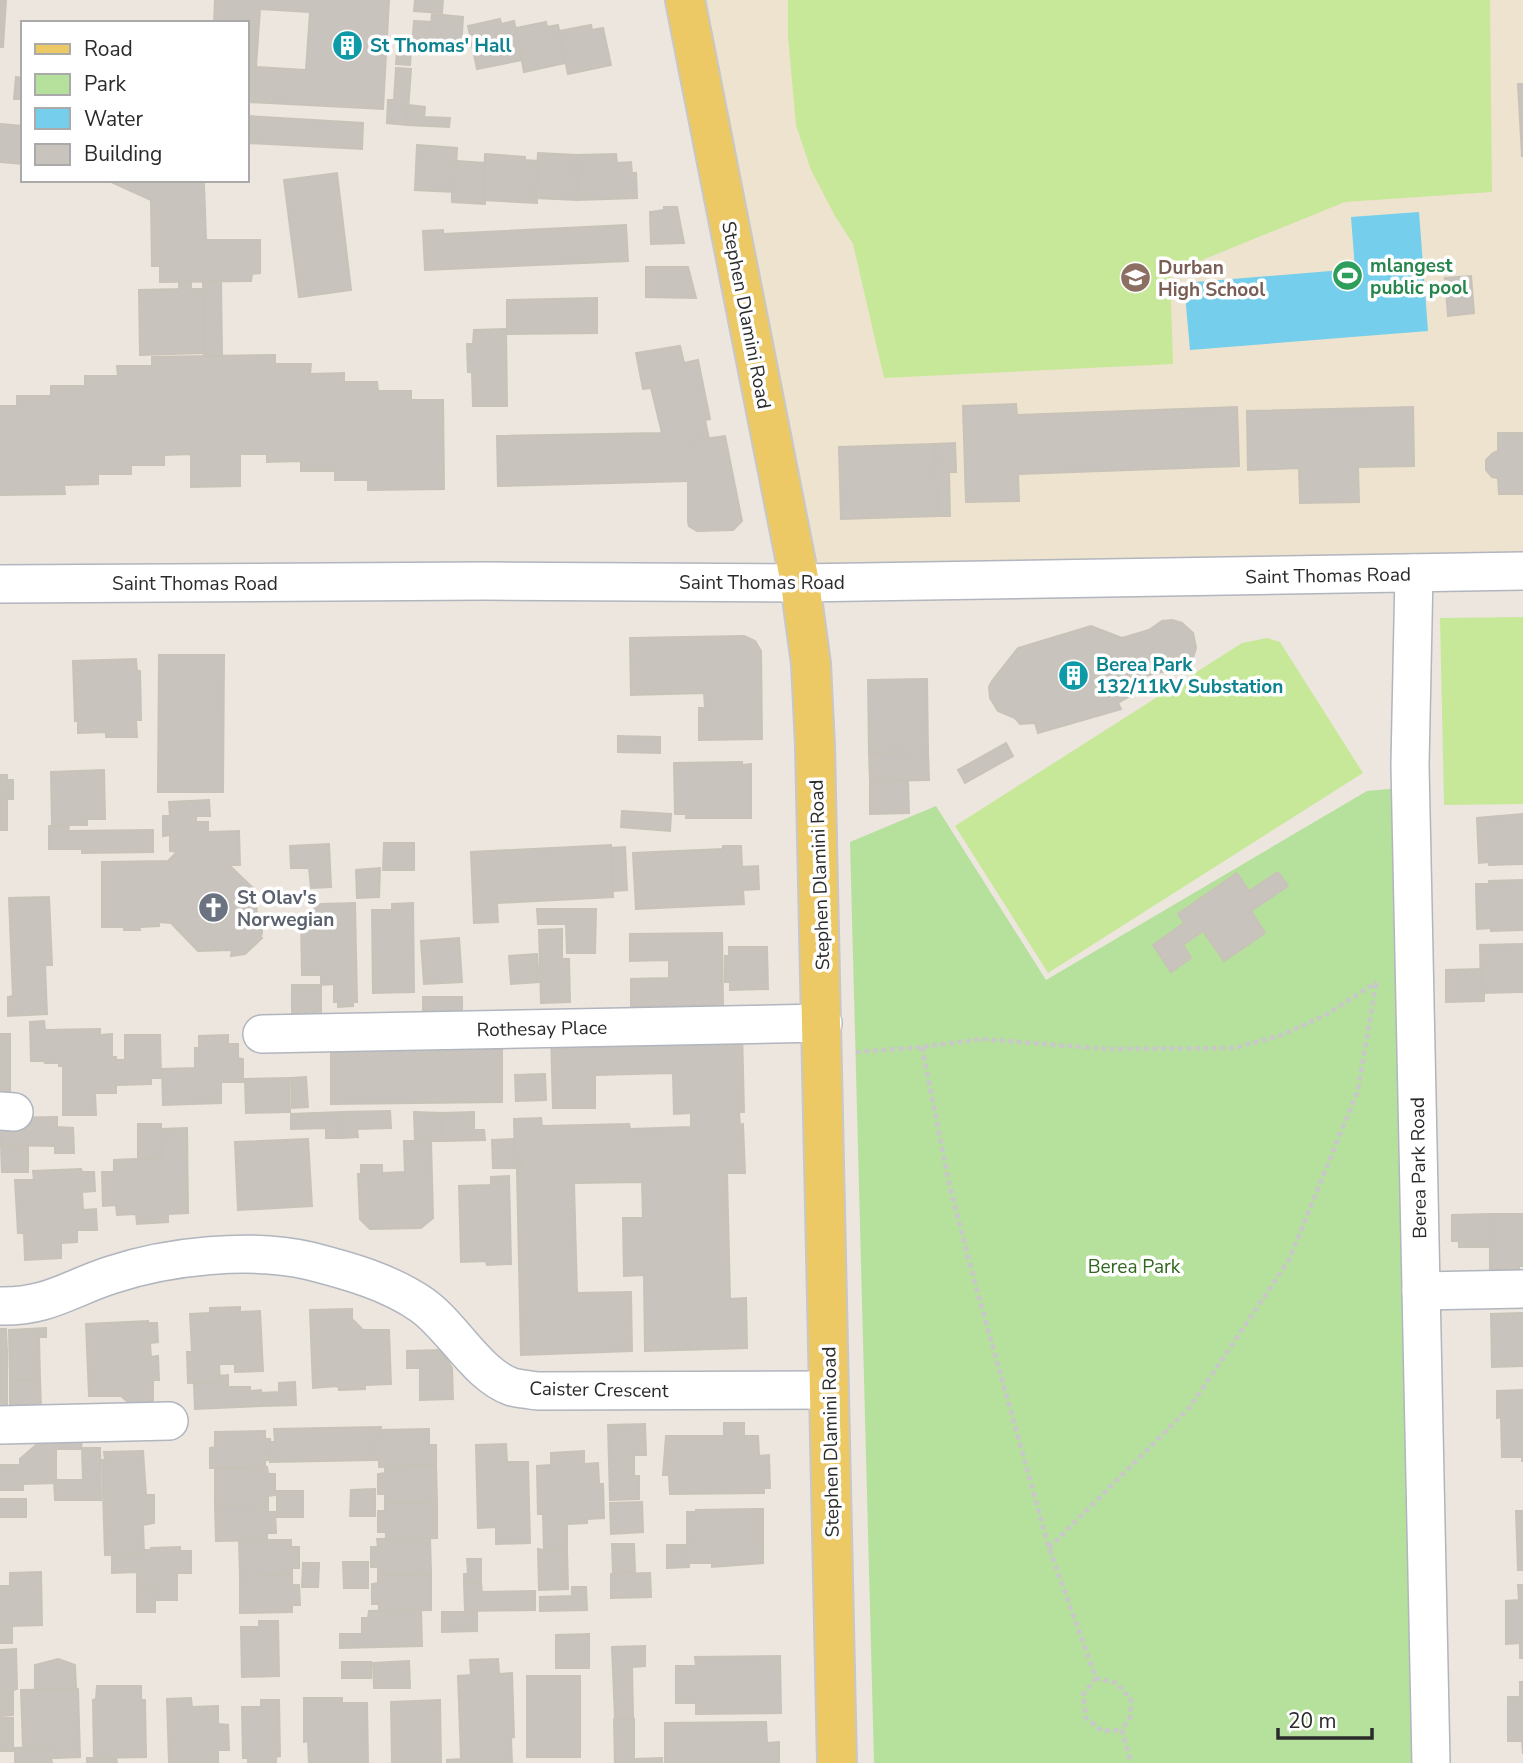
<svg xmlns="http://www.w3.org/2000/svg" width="1523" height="1763" viewBox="0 0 1523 1763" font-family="'Nunito Sans',sans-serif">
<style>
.education{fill:#ede3ce}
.green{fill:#b6e19d}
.pitch{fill:#c8e899}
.water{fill:#75ceeb}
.building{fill:#c8c3bd;stroke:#c8c2b8;stroke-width:2;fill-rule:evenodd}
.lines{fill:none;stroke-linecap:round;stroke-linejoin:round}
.minor-casing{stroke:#b1b5be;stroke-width:40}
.major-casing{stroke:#c8c8c8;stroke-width:42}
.path{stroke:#c8c8c8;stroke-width:4.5;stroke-dasharray:5 3.5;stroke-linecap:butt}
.minor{stroke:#fff;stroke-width:37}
.major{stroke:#ecc964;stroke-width:38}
.labels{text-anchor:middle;stroke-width:7;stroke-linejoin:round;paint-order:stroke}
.culture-label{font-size:19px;font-weight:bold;fill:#0d838f;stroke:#fff;text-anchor:start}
.leisure-label{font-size:19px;font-weight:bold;fill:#27864d;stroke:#fff;text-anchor:start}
.education-label{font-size:19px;font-weight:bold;fill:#785e54;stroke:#fff;text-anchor:start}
.street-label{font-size:19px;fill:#2b2b2b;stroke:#fff}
.worship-label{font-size:19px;font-weight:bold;fill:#5b616d;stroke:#fff;text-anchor:start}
.park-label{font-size:19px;fill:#2e671d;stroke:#fff}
</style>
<rect width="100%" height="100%" fill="#ede6de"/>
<polygon class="education" points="690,0 1523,0 1523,556 808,571"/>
<polygon class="green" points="1399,788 1413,1763 874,1763 850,842 936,806 1046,980 1367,791"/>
<g class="pitch">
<polygon points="788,0 1490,0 1492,192 1345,202 1170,273 1173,364 884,378 853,244 835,216 811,170 796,125 788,36"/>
<polygon points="1523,617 1523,804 1444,805 1440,618"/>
<polygon points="1267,638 1280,642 1363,773 1048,973 955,826 1242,643"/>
</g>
<polygon class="water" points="1419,212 1428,331 1190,350 1184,283 1355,269 1351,217"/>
<g class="building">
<polygon points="0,0 6,0 3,47 0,47"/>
<path d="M215 0H389L383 109 247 102V23H214ZM260 9 310 12 306 70 256 67Z"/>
<polygon points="415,0 443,0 442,13 414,11"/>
<polygon points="432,14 463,17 461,49 429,46"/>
<polygon points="500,19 501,24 514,21 522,60 477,69 468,26"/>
<polygon points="414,21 432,22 429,51 412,49"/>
<polygon points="546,22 547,27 558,25 565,63 524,72 516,28"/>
<polygon points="591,25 592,30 603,28 611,65 568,74 559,31"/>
<polygon points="398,36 412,36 410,65 396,64"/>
<polygon points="396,68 411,69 407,125 387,123 388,100 394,100"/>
<polygon points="16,77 23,78 23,99 14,99"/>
<polygon points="1518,84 1523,84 1523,156 1522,156"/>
<polygon points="408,105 425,107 424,117 450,118 449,127 407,125"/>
<polygon points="247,116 363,123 362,149 247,143"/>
<polygon points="0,124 23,126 23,164 0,162"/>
<polygon points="417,145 457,148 455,192 415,190"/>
<polygon points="538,153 576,155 577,200 535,198"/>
<polygon points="485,154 525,157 525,160 537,161 535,198 537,198 537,203 483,200"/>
<polygon points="616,154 617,163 631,162 632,173 636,173 637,198 577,200 576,155"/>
<polygon points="457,161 485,163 483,200 485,199 485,204 452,202 452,192 455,192"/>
<polygon points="337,173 351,290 299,297 284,180"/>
<polygon points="107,180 197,180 204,184 206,240 260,240 260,273 252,274 251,281 160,282 160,266 152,266 151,200"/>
<polygon points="664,207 677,207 684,243 651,244 650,212 664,210"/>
<polygon points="626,225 628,261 425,270 423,231 443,230 443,234"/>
<polygon points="646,267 688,267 696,298 646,297"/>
<polygon points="1471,276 1474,313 1448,316 1445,278"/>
<polygon points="191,281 191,289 203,289 204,353 140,355 139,290 179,289 179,282"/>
<polygon points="221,281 222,356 204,356 203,282"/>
<polygon points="597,298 597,333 507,334 507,300"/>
<polygon points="506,329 507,406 473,406 472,372 468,372 467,344 473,344 474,330"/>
<polygon points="680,346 684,363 698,360 710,419 705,420 709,439 688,441 688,481 498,486 497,436 662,433 651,388 643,389 636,353"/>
<polygon points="275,355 275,364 311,364 310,374 344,373 344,382 377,382 378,391 411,391 411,400 443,400 444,489 368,490 368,480 335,480 335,471 301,471 301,461 267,462 267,454 240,454 240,486 191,487 191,454 164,455 164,465 131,465 131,474 98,474 98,484 64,485 65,494 0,495 0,406 17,406 17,396 51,396 51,386 85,386 85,376 118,376 117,366 152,366 152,357"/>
<polygon points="1016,404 1017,415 1237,407 1239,466 1018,474 1019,501 966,502 963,406"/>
<polygon points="1413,407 1414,466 1358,467 1359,502 1300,503 1299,468 1248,470 1247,411"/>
<polygon points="1498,433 1523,433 1523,494 1499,494 1498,478 1492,477 1486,470 1486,460 1493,453 1498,451"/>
<polygon points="725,436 742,521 733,530 697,531 689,526 688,522 688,441"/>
<polygon points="955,443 956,472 949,472 950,516 937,516 935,444"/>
<polygon points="935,444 937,516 841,519 839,447"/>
<polygon points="1172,620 1182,623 1193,633 1196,648 1193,658 1186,666 1177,671 1162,672 1139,677 1144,688 1118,703 1121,709 1038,733 1035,723 1020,724 1015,718 998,711 990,698 989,687 992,681 1018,648 1091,626 1122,638 1149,630 1162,621"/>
<polygon points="744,636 755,641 761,651 762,739 699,740 699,708 705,708 704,693 631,695 630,638"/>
<polygon points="159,655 224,655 223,792 158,792"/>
<polygon points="136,659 137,671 140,671 141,720 136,720 137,737 106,737 106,732 78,733 78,721 75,721 73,661"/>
<polygon points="927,679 928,752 869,753 868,680"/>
<polygon points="618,736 660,737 660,753 618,752"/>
<polygon points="1006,743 1013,756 965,783 958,770"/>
<polygon points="928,752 929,780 870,781 869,753"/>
<polygon points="742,762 742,765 751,764 751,818 686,818 686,814 675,814 674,763"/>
<polygon points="104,770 105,819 87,819 87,825 52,825 51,772"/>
<polygon points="0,775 7,775 7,780 13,780 13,799 7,799 7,830 0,830"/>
<polygon points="870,781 908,781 909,813 870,814"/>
<polygon points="209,800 210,816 196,816 196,822 208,822 208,832 239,831 240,865 229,865 255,890 258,925 262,925 262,934 260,936 262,938 245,954 231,956 232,950 198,951 171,923 159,922 159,926 139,927 140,930 124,930 124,927 102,927 102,862 168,861 177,852 170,851 170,835 163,836 163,816 170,816 169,802"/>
<polygon points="622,811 671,814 670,831 621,827"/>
<polygon points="1523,814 1523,864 1489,865 1489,862 1479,863 1477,818"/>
<polygon points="49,826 69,826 68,831 153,830 153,852 82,853 82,849 49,849"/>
<polygon points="384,843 414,843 414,870 383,870"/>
<polygon points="329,844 331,887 311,888 309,868 291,868 290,846"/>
<polygon points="611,845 613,897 497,903 498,922 474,923 471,852"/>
<polygon points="723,846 741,846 742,867 758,866 759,889 743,890 744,904 636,909 633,853 723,849"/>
<polygon points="625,847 627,890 613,891 611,848"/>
<polygon points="380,868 379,897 357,898 356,870"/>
<polygon points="1278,872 1288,886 1251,911 1265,933 1224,961 1203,931 1183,945 1191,958 1171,972 1153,945 1184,923 1178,914 1237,873 1249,891"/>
<polygon points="1523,880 1523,930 1491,931 1491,928 1477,929 1476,884 1489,884 1489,881"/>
<polygon points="49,897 52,965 45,965 47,1014 8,1016 8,997 13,996 9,898"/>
<polygon points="355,903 357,1002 353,1002 353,1006 338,1007 338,1002 334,1002 334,984 321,985 321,975 302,975 301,921 306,921 306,915 321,904"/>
<polygon points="413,903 414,992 373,993 372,910 392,910 392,904"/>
<polygon points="537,909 596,909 595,953 567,953 566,924 538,924"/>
<polygon points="562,929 562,959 569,959 570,1002 541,1003 539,930"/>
<polygon points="722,933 723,1005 631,1007 631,979 669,978 669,960 630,961 630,934"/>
<polygon points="459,938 462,982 424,984 421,941"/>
<polygon points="1523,944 1523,992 1481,993 1480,945"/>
<polygon points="729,947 767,947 768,989 730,990 730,982 725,982 725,956 729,956"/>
<polygon points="537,954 539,982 511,984 509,956"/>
<polygon points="1481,969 1481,993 1484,993 1484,1001 1446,1002 1446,970"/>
<rect x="292" y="985" width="29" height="30"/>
<polygon points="423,997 462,997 462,1014 423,1015"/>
<polygon points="44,1021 45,1030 100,1029 100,1035 112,1034 112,1057 116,1057 116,1060 125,1060 125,1035 160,1035 161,1078 151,1078 151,1084 116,1085 116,1093 95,1093 96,1115 63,1115 63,1066 59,1066 59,1063 45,1063 44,1061 31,1061 30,1022"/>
<polygon points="742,1029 744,1112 739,1112 740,1125 743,1124 745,1173 727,1173 730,1299 746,1298 747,1348 645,1351 644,1275 624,1276 623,1218 643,1218 642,1182 574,1183 577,1293 631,1292 632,1351 521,1355 517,1170 522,1170 521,1160 515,1160 514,1119 541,1118 542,1126 629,1124 630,1129 691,1127 691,1113 674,1114 673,1073 595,1075 595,1108 553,1108 551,1034"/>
<rect x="0" y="1034" width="10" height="63"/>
<polygon points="228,1035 228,1044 238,1044 238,1058 243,1059 243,1082 221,1082 221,1103 163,1105 162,1069 195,1068 195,1048 199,1048 199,1036"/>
<polygon points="502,1048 502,1102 331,1104 331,1049"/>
<polygon points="545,1074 546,1100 516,1101 515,1075"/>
<polygon points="306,1077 308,1107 292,1108 291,1078"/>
<polygon points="289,1078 290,1112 246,1113 245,1079"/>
<polygon points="390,1111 391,1128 357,1129 358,1137 342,1138 342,1112"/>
<polygon points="341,1112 341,1138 326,1138 326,1128 291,1129 291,1114"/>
<polygon points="414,1112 442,1113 443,1141 415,1141"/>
<polygon points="474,1112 474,1130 484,1130 485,1140 443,1141 442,1113"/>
<polygon points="57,1117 57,1127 73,1128 74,1153 55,1153 55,1146 1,1145 1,1118"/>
<polygon points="138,1124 161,1124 161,1158 138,1159"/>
<polygon points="187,1128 188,1213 168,1214 168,1222 137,1224 136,1214 117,1215 116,1205 103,1206 102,1172 114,1172 114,1160 161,1158 160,1129"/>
<polygon points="308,1139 312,1206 238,1210 235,1142"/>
<polygon points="514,1139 515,1160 521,1160 522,1168 493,1168 492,1140"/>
<polygon points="404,1141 431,1141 433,1218 421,1228 370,1229 360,1219 358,1174 361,1174 361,1165 382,1165 382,1173 405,1172"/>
<polygon points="1,1145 28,1145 28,1172 2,1172"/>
<polygon points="81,1169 82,1172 94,1172 95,1191 82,1192 83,1210 96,1209 97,1230 77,1230 77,1242 61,1243 61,1258 25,1260 24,1233 18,1233 15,1180 34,1180 33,1171"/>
<polygon points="509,1176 511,1264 487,1265 486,1261 461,1262 459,1186 491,1185 491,1177"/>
<polygon points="1490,1214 1490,1247 1459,1247 1459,1241 1452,1241 1452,1215"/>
<polygon points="1490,1214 1523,1214 1523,1266 1519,1266 1519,1274 1490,1274"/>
<polygon points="240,1307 240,1312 260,1311 263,1371 235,1372 235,1364 219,1364 220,1382 188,1383 187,1352 192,1352 190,1314 210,1313 210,1308"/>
<polygon points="352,1309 352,1319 363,1330 389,1330 391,1384 365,1385 365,1389 339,1390 338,1386 313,1388 310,1310"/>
<polygon points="1523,1313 1523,1366 1492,1367 1491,1314"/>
<polygon points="148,1321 148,1323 157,1323 158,1342 150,1343 151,1357 158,1356 159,1380 153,1380 153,1401 131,1405 121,1396 89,1396 86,1324"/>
<polygon points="46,1328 46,1337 39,1337 40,1379 10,1380 9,1330"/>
<polygon points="0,1329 6,1329 7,1352 0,1352"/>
<polygon points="441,1350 452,1368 453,1399 420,1400 420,1368 407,1368 407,1351"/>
<rect x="0" y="1352" width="7" height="54"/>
<polygon points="228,1375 228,1387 250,1387 250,1391 261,1390 262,1406 195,1409 194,1383 220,1382 219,1376"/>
<polygon points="40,1379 41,1408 10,1409 10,1380"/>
<polygon points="295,1382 296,1405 262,1406 261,1393 279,1392 279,1383"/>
<polygon points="1523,1390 1523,1461 1522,1461 1522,1457 1502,1457 1501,1417 1497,1418 1497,1391"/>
<polygon points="724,1423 744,1423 744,1436 758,1436 759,1456 769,1455 770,1488 764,1488 764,1493 670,1494 669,1475 663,1475 666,1436 724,1436"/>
<polygon points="645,1424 646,1455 634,1455 634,1476 639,1476 639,1499 610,1500 608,1425"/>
<polygon points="36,1427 82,1436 81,1449 56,1449 56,1483 23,1484 23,1490 0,1490 0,1465 20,1465 20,1459 36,1445"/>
<polygon points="381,1427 379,1439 374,1439 374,1460 270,1462 270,1442 275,1442 274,1429"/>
<polygon points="429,1429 429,1445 436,1445 436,1465 379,1467 379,1460 374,1460 374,1439 379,1439 379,1430"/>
<polygon points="265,1431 265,1439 270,1439 270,1460 265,1460 265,1467 210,1468 210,1448 215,1447 215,1432"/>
<polygon points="506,1444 507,1462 528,1462 530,1543 496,1544 496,1527 478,1528 476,1445"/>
<polygon points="82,1448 100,1448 101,1500 55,1500 54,1480 83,1480"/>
<polygon points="143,1451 146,1495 154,1495 154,1523 143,1525 144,1554 105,1555 102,1460 105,1460 104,1452"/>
<polygon points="584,1451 584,1464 598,1463 599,1484 603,1484 604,1518 587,1519 587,1523 567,1524 567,1551 544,1552 543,1514 538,1514 537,1466 551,1465 551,1453"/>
<polygon points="436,1465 437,1502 385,1503 385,1494 378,1494 378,1474 385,1473 385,1467"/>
<polygon points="267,1467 268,1474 275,1474 275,1495 268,1496 268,1504 215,1505 215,1468"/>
<polygon points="375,1489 375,1516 350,1516 351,1490"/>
<rect x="277" y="1491" width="26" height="26"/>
<rect x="0" y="1499" width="26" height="18"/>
<polygon points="437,1502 437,1538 386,1539 386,1532 378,1532 378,1511 385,1511 385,1503"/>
<polygon points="642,1502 643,1532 611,1534 610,1503"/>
<polygon points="268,1504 268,1512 275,1512 276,1533 267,1533 267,1540 216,1541 215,1505"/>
<rect x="755" y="1509" width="8" height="29"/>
<polygon points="755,1509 755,1538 763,1538 763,1563 712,1567 712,1563 687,1563 687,1542 696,1542 696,1510"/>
<polygon points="1516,1511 1523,1511 1523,1570 1518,1570"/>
<rect x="687" y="1512" width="9" height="30"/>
<polygon points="430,1538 431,1574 378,1575 378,1567 371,1567 371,1547 378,1547 377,1539"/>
<polygon points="239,1540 291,1540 291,1547 299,1547 299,1568 292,1568 292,1575 240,1576"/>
<polygon points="612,1544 634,1544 635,1572 613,1573"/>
<polygon points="667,1545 687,1545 689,1567 667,1568"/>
<polygon points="180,1547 180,1551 191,1551 191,1573 177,1573 177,1600 155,1600 155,1586 137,1586 137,1572 112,1573 112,1555 144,1554 144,1550 151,1550 151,1548"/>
<polygon points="538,1549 544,1550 544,1552 567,1551 568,1589 539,1590"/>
<polygon points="467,1559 481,1559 481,1583 464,1582 464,1574 468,1574"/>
<polygon points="343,1562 368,1562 368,1588 344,1588"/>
<polygon points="303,1563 319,1563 318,1587 302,1587"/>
<polygon points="41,1572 42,1625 12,1626 12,1643 0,1643 0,1586 10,1586 10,1573"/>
<polygon points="650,1573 651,1597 611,1598 611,1574"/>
<polygon points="431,1574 431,1610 379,1611 379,1604 372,1604 372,1584 378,1583 378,1575"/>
<polygon points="292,1575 292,1585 299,1585 300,1605 292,1605 292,1612 240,1613 240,1576"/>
<polygon points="464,1582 481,1583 482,1592 535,1591 535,1610 465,1611"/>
<polygon points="1518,1585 1523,1585 1523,1658 1520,1658 1520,1643 1506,1644 1506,1601 1519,1600"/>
<rect x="137" y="1586" width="18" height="26"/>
<polygon points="572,1587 586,1587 587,1610 540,1611 540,1597 572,1596"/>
<polygon points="421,1610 422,1646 340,1648 340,1634 362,1634 362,1618 368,1618 369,1611"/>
<polygon points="442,1612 477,1612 477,1631 442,1632"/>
<polygon points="259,1621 278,1621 279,1676 242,1677 241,1627 259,1627"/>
<polygon points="589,1634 589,1668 556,1668 556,1635"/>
<polygon points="645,1646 645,1666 632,1667 633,1717 615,1718 612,1647"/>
<polygon points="16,1649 17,1689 13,1690 13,1715 0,1715 0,1650"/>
<polygon points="780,1656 781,1713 696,1714 696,1703 676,1703 676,1666 696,1666 695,1657"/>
<polygon points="58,1659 75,1665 76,1689 35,1690 35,1665"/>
<polygon points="498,1659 499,1674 512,1673 514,1737 511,1738 512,1763 447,1763 447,1760 461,1759 458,1676 471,1675 470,1660"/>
<polygon points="409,1661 410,1688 374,1688 373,1663"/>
<rect x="342" y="1662" width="29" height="16"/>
<rect x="527" y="1676" width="53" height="81"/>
<polygon points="1520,1682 1523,1682 1523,1754 1522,1741 1508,1741 1508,1697 1520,1697"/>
<polygon points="97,1686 141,1686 141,1700 145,1700 146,1757 94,1758 93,1700 96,1699"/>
<polygon points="78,1689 80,1757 56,1758 56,1746 23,1747 21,1690"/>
<polygon points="191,1698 192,1707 218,1706 218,1724 228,1725 229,1750 218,1750 218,1763 169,1763 167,1699"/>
<polygon points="304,1698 342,1698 342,1703 367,1703 368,1763 309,1763 308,1741 304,1742"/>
<polygon points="261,1700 279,1700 280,1756 276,1757 276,1763 248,1763 248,1758 243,1758 242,1707 261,1707"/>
<polygon points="440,1700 441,1763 392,1763 391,1702"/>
<polygon points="0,1717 13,1718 13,1751 0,1751"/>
<polygon points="614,1719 634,1719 634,1759 662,1758 662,1763 615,1763"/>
<polygon points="766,1722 767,1743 779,1742 779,1763 665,1763 665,1723"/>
<polygon points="56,1746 56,1758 51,1758 52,1763 15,1763 15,1748"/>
<polygon points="87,1758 116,1758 117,1763 87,1763"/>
</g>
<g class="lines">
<defs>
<g id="minor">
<polyline points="1414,573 1410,765 1431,1763"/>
<polyline points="0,584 485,581 800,583 1523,571"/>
<polyline points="262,1034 823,1023"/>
<polyline points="0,1111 14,1112"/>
<polyline points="1421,1291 1523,1289"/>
<path d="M0 1306C48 1307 68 1289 111 1275 168 1256 251 1247 310 1261 349 1271 389 1282 422 1305 453 1327 477 1375 512 1387 520 1389 530 1390 538 1391L829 1390"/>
<polyline points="0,1425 169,1421"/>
</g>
<polyline id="major" points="685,0 800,583 811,664 815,746 837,1763"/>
</defs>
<use href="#minor" class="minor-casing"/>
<use href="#major" class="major-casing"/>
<g class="path">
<polyline points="922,1047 949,1183 969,1261 1049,1548 1096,1678 1116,1683 1131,1699 1130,1717 1122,1730 1131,1763"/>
<polyline points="856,1052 922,1047 982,1039 1107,1049 1234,1048 1282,1035 1327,1014 1377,982"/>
<polyline points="1049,1548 1190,1407 1289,1260 1358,1090 1376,984"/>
<polyline points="1096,1678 1083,1695 1086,1718 1102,1731 1122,1730"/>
</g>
<use href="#minor" class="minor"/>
<use href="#major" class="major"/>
</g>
<defs>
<symbol id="building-disc" viewBox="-11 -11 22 22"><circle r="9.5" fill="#0f9aa8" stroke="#fff"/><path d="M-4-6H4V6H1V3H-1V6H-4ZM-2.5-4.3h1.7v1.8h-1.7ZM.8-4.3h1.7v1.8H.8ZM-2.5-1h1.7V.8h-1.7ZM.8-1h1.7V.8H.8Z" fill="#fff"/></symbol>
<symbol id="stadium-disc" viewBox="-11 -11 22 22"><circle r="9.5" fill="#2e9e5b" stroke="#fff"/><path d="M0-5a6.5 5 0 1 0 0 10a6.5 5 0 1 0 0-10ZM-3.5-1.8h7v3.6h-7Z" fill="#fff"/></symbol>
<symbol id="school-disc" viewBox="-11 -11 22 22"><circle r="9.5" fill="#8d6e63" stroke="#fff"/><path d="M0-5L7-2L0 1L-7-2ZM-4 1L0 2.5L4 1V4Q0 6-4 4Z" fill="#fff"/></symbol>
<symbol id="church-disc" viewBox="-11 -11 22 22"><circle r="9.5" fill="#6b7280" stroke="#fff"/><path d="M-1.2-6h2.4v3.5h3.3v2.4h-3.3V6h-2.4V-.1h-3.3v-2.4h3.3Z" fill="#fff"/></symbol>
</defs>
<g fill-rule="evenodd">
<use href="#building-disc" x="330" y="28" width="35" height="35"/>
<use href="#stadium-disc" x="1330" y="258" width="35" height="35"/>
<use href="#school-disc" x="1118" y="260" width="35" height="35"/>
<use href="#building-disc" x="1056" y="658" width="35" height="35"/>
<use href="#church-disc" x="196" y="890" width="35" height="35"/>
</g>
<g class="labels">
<g class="culture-label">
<text x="370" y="52">St Thomas' Hall</text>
<text x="1096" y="671">Berea Park<tspan x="1096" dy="22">132/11kV Substation</tspan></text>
</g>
<g class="leisure-label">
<text x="1370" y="272">mlangest<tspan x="1370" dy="22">public pool</tspan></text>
</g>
<g class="education-label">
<text x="1158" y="274">Durban<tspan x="1158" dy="22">High School</tspan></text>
</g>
<g class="street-label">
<text transform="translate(747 315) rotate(79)" y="7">Stephen Dlamini Road</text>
<text transform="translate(1328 575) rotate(-1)" y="7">Saint Thomas Road</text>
<text x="762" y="589">Saint Thomas Road</text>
<text x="195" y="590">Saint Thomas Road</text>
<text transform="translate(819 875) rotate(-92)" y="7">Stephen Dlamini Road</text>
<text transform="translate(542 1028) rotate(-1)" y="7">Rothesay Place</text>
<text transform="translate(1418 1168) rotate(-91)" y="7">Berea Park Road</text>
<text transform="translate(599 1389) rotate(1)" y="7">Caister Crescent</text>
<text transform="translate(830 1442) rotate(-91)" y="7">Stephen Dlamini Road</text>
</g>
<g class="worship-label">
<text x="237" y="904">St Olav's<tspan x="237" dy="22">Norwegian</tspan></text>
</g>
<g class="park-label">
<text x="1134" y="1273">Berea Park</text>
</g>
</g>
<rect x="21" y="21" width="228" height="161" fill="#ffffff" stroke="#aaaaaa" stroke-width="2"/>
<rect x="35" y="44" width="35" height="10" fill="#ecc964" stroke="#aaaaaa" stroke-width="2"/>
<text x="84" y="56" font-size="21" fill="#2b2b2b">Road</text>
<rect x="35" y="74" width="35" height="21" fill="#b6e19d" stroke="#aaaaaa" stroke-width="2"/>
<text x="84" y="91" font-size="21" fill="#2b2b2b">Park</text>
<rect x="35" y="108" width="35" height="21" fill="#75ceeb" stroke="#aaaaaa" stroke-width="2"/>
<text x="84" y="126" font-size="21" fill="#2b2b2b">Water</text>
<rect x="35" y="144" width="35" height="21" fill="#c8c3bd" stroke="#aaaaaa" stroke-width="2"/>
<text x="84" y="161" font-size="21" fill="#2b2b2b">Building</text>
<path d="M1278 1728v10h94v-10" fill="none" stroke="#2b2b2b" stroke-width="3.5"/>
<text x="1288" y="1728" font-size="21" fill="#2b2b2b" stroke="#ffffff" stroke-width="5" paint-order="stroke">20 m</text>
</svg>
